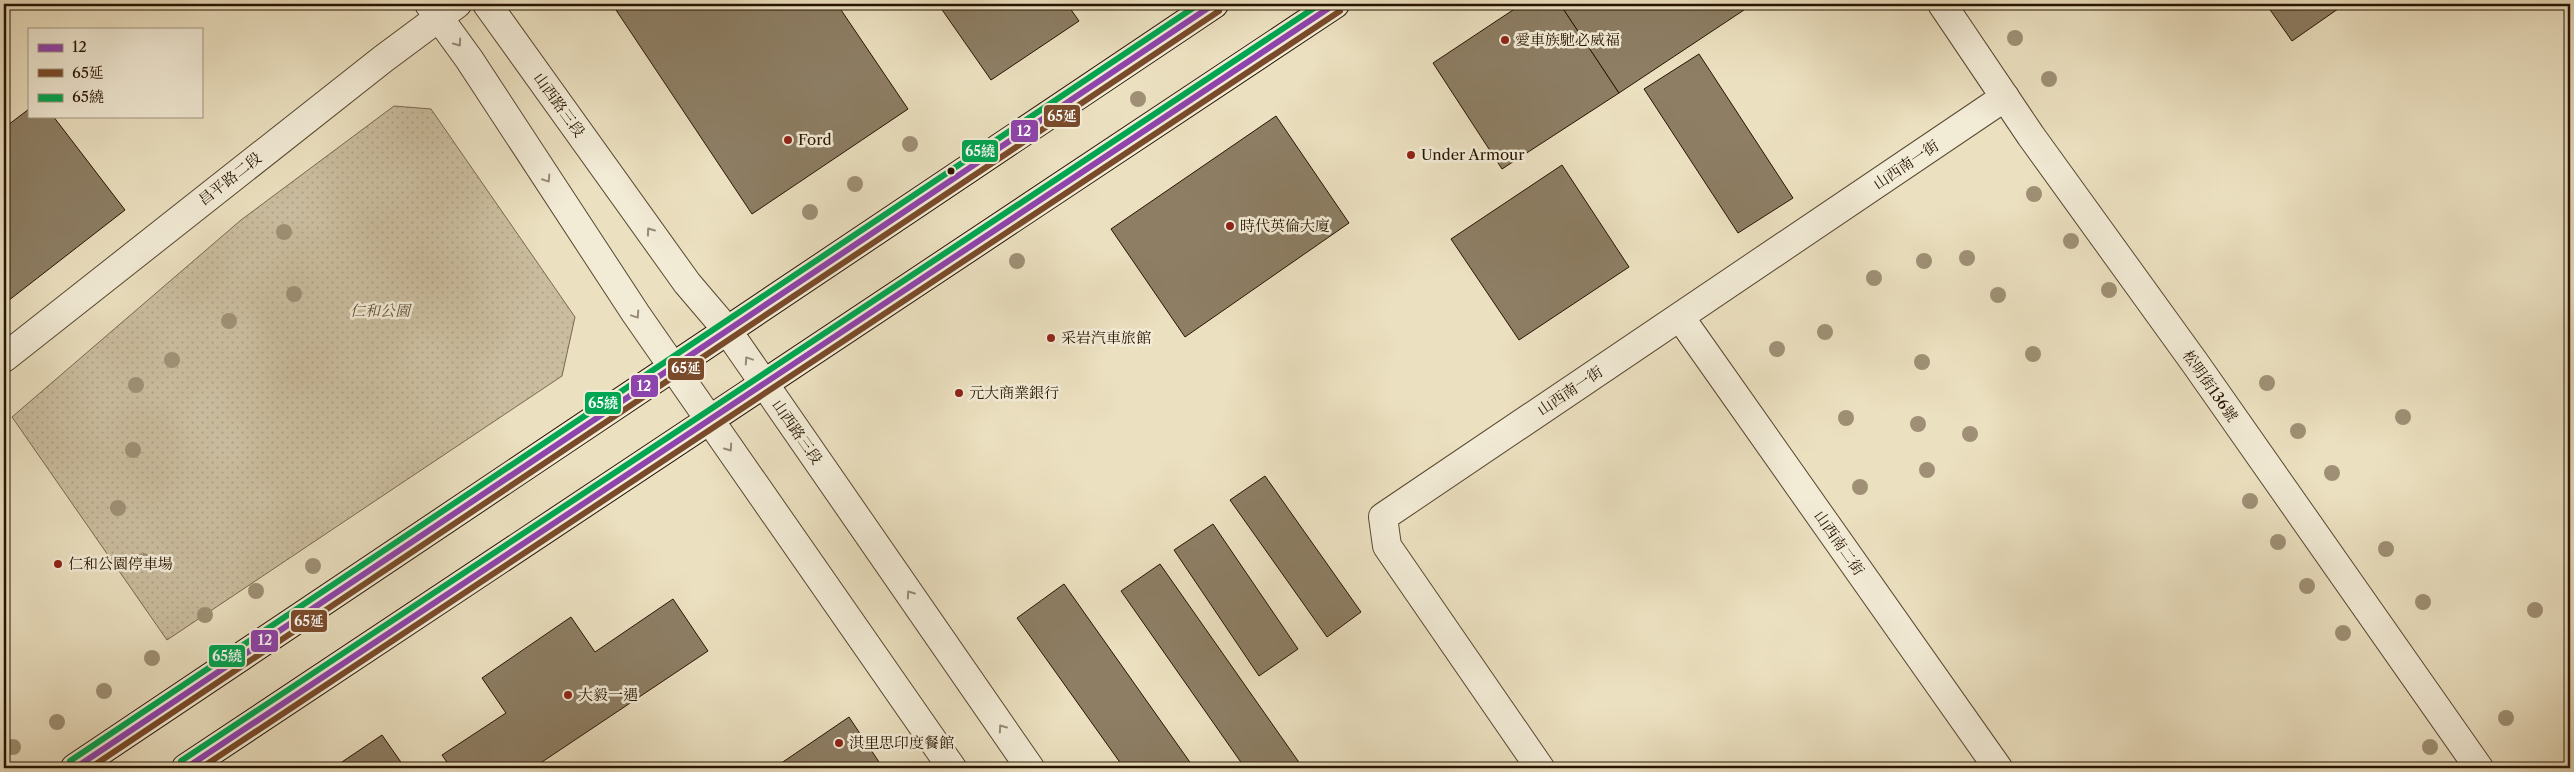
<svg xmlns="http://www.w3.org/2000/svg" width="2574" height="772" viewBox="0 0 2574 772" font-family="'Libre Caslon Text','Noto Serif TC',serif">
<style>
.green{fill:url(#green-dots);stroke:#786850}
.building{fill:#8d7e64;stroke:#271400}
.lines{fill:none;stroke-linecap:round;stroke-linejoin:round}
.minor-casing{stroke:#584730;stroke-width:30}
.tertiary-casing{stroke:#584730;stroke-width:30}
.secondary-casing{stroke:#271400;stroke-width:30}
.minor{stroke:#f2ebd6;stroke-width:28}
.tertiary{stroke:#f2ebd6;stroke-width:28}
.secondary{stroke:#f2ebd6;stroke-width:28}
.bus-1-casing{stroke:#f2ebd6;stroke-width:10}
.bus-2-casing{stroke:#f2ebd6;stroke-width:10}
.bus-3-casing{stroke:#f2ebd6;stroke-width:10}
.bus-1{stroke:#8e44ad;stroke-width:6}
.bus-2{stroke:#7a4b2a;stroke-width:6}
.bus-3{stroke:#00a651;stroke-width:6}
.tree{fill:#9f9075}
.oneway{stroke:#978a76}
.poi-dot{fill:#8f2418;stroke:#f2ebd6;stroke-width:2}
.bus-dot{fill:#271400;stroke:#f2ebd6;stroke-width:2}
.labels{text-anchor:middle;stroke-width:5;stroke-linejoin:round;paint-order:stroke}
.poi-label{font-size:15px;fill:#271400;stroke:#f2ebd6;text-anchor:start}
.street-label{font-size:15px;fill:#271400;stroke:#f2ebd6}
.park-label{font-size:15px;font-style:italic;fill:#604f38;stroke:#f2ebd6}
.line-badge{stroke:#f2ebd6;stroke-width:2}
.badge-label{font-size:14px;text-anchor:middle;font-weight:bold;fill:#fff}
</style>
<defs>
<pattern id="green-dots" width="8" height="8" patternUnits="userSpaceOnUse" patternTransform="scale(1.25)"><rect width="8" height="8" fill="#cabd9f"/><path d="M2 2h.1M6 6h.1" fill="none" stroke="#aea287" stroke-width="1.8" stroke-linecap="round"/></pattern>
</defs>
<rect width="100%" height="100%" fill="#ebe0c0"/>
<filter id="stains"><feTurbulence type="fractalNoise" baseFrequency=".004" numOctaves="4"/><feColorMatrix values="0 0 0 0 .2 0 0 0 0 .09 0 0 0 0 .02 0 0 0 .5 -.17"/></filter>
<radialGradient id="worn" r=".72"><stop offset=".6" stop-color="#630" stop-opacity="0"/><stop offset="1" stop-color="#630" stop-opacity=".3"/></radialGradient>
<polygon class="green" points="394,106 431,109 575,317 562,376 167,640 12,417 241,220"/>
<g class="building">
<polygon points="612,4 837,4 908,109 752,214"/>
<polygon points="938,4 1067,4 1079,21 991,80"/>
<polygon points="1522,4 1560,4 1619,93 1502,169 1433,63"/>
<polygon points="1560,4 1753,4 1619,93"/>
<polygon points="2266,4 2345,4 2292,41"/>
<polygon points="1699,54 1793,198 1738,233 1644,89"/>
<polygon points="29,109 29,116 53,116 125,210 4,304 4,128"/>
<polygon points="1276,116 1349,223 1185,337 1111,229"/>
<polygon points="1562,165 1629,267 1519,340 1451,239"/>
<polygon points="1265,476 1361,612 1327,637 1230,500"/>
<polygon points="1213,524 1298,649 1259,676 1174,550"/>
<polygon points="1160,564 1303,768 1245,768 1121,591"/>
<polygon points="1064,584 1194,768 1124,768 1017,618"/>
<polygon points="673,599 708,651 533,768 451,768 442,755 506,713 482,678 571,617 595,652"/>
<polygon points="849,717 883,768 774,768"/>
<polygon points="382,735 405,768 333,768"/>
</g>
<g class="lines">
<defs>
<g id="minor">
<polyline points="1942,4 2031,136 2195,363 2479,768"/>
<polyline points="1680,317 1998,768"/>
<polyline points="1540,768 1387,546 1383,517 2005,97"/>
</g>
<g id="tertiary">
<polyline points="429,4 469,59 636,314 952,768"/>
<polyline points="487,4 687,283 727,330 1030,768"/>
<polyline points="4,358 383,59 457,4"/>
</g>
<g id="secondary">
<polyline points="75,768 1214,4"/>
<polyline points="186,768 1335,4"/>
</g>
</defs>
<use href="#minor" class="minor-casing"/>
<use href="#tertiary" class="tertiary-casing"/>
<use href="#secondary" class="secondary-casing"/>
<use href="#minor" class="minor"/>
<use href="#tertiary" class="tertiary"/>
<use href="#secondary" class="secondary"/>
<defs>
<g id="bus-1">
<polyline points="75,768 1214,4"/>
<polyline points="186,768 1335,4"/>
</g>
<g id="bus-2">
<polyline points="90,768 1219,11"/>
<polyline points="201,768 1340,11"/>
</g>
<g id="bus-3">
<polyline points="70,761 1199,4"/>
<polyline points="181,761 1320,4"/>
</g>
</defs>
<use href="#bus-1" class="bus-1-casing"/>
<use href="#bus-2" class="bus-2-casing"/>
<use href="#bus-3" class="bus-3-casing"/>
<use href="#bus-1" class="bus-1"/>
<use href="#bus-2" class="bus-2"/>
<use href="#bus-3" class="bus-3"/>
</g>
<g class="tree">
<circle cx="2015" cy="38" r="8"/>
<circle cx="2049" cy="79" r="8"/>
<circle cx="1138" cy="99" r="8"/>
<circle cx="910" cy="144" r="8"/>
<circle cx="855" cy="184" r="8"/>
<circle cx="2034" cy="194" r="8"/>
<circle cx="810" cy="212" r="8"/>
<circle cx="284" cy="232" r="8"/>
<circle cx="2071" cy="241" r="8"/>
<circle cx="1967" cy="258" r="8"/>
<circle cx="1017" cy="261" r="8"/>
<circle cx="1924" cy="261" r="8"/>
<circle cx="1874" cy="278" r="8"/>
<circle cx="2109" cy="290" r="8"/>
<circle cx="294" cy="294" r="8"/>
<circle cx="1998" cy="295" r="8"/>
<circle cx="229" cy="321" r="8"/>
<circle cx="1825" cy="332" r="8"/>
<circle cx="1777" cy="349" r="8"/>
<circle cx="2033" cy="354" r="8"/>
<circle cx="172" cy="360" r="8"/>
<circle cx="1922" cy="362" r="8"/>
<circle cx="2267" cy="383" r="8"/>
<circle cx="136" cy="385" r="8"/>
<circle cx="2403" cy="417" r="8"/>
<circle cx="1846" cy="418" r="8"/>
<circle cx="1918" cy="424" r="8"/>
<circle cx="2298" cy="431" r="8"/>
<circle cx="1970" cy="434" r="8"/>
<circle cx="133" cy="450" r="8"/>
<circle cx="1927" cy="470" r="8"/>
<circle cx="2332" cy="473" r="8"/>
<circle cx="1860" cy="487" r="8"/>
<circle cx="2250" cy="501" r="8"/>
<circle cx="118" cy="508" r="8"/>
<circle cx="2278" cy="542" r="8"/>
<circle cx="2386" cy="549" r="8"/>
<circle cx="143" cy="561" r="8"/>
<circle cx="313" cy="566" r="8"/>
<circle cx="2307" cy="586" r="8"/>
<circle cx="256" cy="591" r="8"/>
<circle cx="2423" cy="602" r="8"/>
<circle cx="2535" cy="610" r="8"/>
<circle cx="205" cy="615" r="8"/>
<circle cx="2343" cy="633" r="8"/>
<circle cx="152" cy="658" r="8"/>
<circle cx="104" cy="691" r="8"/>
<circle cx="2506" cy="718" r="8"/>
<circle cx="57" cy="722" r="8"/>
<circle cx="13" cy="747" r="8"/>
<circle cx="2430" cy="747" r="8"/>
</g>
<defs><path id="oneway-chevron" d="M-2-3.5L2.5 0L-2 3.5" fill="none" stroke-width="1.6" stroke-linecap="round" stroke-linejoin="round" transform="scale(1.25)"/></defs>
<g class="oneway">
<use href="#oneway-chevron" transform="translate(458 43) rotate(55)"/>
<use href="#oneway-chevron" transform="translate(547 179) rotate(57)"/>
<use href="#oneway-chevron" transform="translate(650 231) rotate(-126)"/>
<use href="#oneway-chevron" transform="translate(636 315) rotate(56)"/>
<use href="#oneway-chevron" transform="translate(748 360) rotate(-124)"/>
<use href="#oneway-chevron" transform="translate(729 448) rotate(55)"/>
<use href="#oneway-chevron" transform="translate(910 594) rotate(-125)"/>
<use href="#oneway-chevron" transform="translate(1002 728) rotate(-125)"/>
</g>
<g class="poi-dot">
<circle cx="1505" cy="40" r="5"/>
<circle cx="788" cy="140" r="5"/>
<circle cx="1411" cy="155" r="5"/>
<circle cx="1230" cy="226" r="5"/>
<circle cx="1051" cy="338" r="5"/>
<circle cx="959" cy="393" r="5"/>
<circle cx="58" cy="564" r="5"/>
<circle cx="568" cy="695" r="5"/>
<circle cx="839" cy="743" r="5"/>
</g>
<circle class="bus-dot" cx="951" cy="171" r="4.5"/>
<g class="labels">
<g class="poi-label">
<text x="1515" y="45">愛車族馳必威福</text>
<text x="798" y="145">Ford</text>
<text x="1421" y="160">Under Armour</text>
<text x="1240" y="231">時代英倫大廈</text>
<text x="1061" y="343">采岩汽車旅館</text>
<text x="969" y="398">元大商業銀行</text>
<text x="68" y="569">仁和公園停車場</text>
<text x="578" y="700">大毅一遇</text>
<text x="849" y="748">淇里思印度餐館</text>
</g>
<g class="street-label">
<text transform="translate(559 105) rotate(54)" y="5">山西路三段</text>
<text transform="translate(1906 165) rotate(-34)" y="5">山西南一街</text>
<text transform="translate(230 179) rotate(-38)" y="5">昌平路二段</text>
<text transform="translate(2210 386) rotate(55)" y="5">松明街136號</text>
<text transform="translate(1570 391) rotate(-34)" y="5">山西南一街</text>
<text transform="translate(797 432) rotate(55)" y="5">山西路三段</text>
<text transform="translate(1839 543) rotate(55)" y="5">山西南二街</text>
</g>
<g class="park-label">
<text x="380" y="316">仁和公園</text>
</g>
</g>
<g class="line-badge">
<rect x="1043" y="104" width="38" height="24" rx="5" fill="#7a4b2a"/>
<rect x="1010" y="119" width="29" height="24" rx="5" fill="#8e44ad"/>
<rect x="961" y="139" width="38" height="24" rx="5" fill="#00a651"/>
<rect x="667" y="357" width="38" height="24" rx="5" fill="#7a4b2a"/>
<rect x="630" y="374" width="29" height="24" rx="5" fill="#8e44ad"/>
<rect x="584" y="391" width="38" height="24" rx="5" fill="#00a651"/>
<rect x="290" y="609" width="38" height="24" rx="5" fill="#7a4b2a"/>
<rect x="250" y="629" width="29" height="24" rx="5" fill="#8e44ad"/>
<rect x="208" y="644" width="38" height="24" rx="5" fill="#00a651"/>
</g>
<g class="badge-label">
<text x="1062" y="121">65延</text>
<text x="1024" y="136">12</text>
<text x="980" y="156">65繞</text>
<text x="686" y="373">65延</text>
<text x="644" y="391">12</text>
<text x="603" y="408">65繞</text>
<text x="309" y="626">65延</text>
<text x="265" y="645">12</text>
<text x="227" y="661">65繞</text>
</g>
<rect width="2574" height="772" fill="none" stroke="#ebe0c0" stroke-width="20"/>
<rect x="5" y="5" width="2564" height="762" fill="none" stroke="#271400" stroke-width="2.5"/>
<rect x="10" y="10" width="2554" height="752" fill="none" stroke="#271400"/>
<rect x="28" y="28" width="175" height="90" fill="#f2ebd6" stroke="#a19580"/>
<rect x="38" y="44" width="25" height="8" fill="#8e44ad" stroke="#a19580"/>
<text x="72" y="52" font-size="15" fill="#271400">12</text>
<rect x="38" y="69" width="25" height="8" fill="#7a4b2a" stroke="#a19580"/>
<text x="72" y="78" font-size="15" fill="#271400">65延</text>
<rect x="38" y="94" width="25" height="8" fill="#00a651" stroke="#a19580"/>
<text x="72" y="102" font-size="15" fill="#271400">65繞</text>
<rect width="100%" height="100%" filter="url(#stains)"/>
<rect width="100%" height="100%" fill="url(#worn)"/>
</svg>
